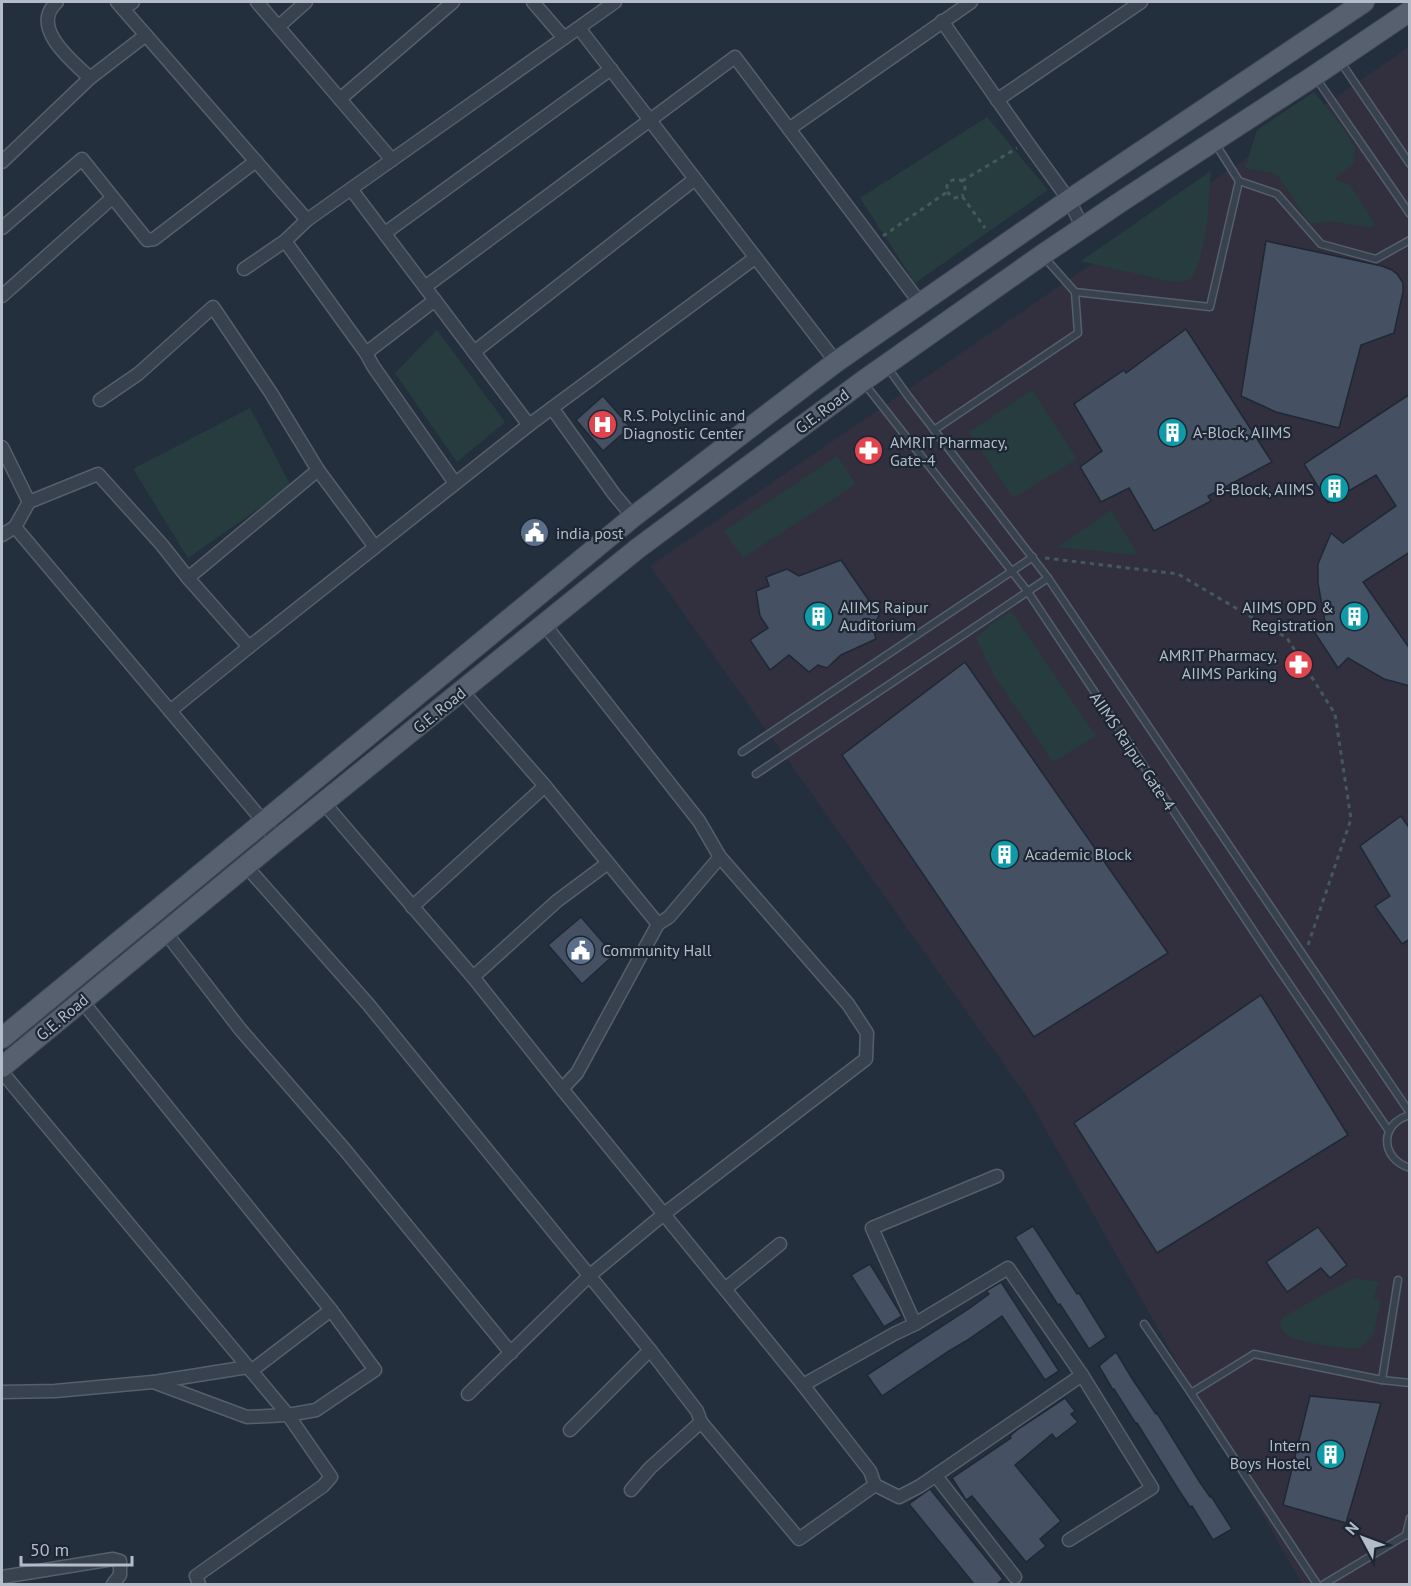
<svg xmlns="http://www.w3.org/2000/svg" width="1411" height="1586" viewBox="0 0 1411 1586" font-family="'PT Sans',sans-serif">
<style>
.medical{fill:#32303f}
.green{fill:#263c3f}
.building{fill:#455162;stroke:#1f2835;stroke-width:1.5}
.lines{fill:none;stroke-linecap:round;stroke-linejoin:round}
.service-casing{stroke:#565f6c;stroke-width:9}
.minor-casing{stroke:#565f6c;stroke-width:15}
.primary-casing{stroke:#414a57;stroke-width:22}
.path{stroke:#44595c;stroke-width:3;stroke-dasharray:4.5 4.5;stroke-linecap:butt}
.service{stroke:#38414e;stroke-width:6}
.minor{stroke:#38414e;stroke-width:12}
.primary{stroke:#56606e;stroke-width:20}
.labels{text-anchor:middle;stroke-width:4.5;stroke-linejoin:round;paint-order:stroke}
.street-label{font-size:16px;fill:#b4bcc9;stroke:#1d2633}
.poi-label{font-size:16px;fill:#b4bcc9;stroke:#1d2633;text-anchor:start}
</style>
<rect width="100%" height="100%" fill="#242f3e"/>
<polygon class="medical" points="1409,47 1409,1584 1302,1584 1028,1098 650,566"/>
<g class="green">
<polygon points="1314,92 1343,128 1356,149 1353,164 1334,179 1350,185 1375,224 1370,228 1331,221 1310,224 1278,176 1272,173 1245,168 1257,130"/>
<polygon points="987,117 1048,190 915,283 860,198"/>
<path d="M1211 171C1208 205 1208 249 1191 279L1180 282 1163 280 1081 261Z"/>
<polygon points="437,330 505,422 457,462 395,373"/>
<polygon points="1032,390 1077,459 1013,498 969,432"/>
<polygon points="250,408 291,486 188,558 133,469"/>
<polygon points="837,456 856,484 743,558 724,531"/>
<polygon points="1111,510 1138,555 1058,547"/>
<polygon points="1011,611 1096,736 1053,762 995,677 976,638 990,625"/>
<path d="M1354 1278 1379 1282 1374 1298 1381 1300 1373 1334 1360 1348C1346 1350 1303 1343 1289 1336 1285 1334 1283 1330 1280 1326L1283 1317Z"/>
</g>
<g class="building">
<polygon points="1266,241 1382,266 1392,270 1398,275 1403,283 1403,292 1394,333 1361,345 1339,428 1276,412 1241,396"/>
<polygon points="1186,329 1272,462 1208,496 1211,501 1154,531 1129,488 1101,502 1080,467 1102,451 1074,404 1124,370 1126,373"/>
<polygon points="1410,394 1410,552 1363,582 1410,649 1410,686 1384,679 1348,658 1338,668 1313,630 1325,622 1318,583 1318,564 1331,533 1343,543 1396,506 1376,475 1328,503 1304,464"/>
<polygon points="603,396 630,427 603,451 576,420"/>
<polygon points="841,560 879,615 873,628 876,639 841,655 827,668 818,665 809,672 789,655 770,670 750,640 768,628 760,616 756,591 769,586 766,577 787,569 799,576"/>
<polygon points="965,662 1168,953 1034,1037 842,755"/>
<polygon points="1401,816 1410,829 1410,939 1402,944 1375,906 1390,896 1360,846"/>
<polygon points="581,917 614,955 582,984 548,945"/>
<polygon points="1261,995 1348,1135 1157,1253 1074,1123"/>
<polygon points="1033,1226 1077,1294 1079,1293 1106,1337 1089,1349 1060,1304 1058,1305 1015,1237"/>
<polygon points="1318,1227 1347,1265 1330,1278 1321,1268 1287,1292 1266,1262"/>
<polygon points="870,1264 902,1316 884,1327 851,1275"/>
<polygon points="1001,1282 1059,1371 1045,1380 1002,1316 966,1341 949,1351 882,1396 867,1375 970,1308 989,1294 986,1291"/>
<polygon points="1116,1352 1133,1380 1156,1414 1157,1413 1199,1481 1210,1497 1211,1496 1232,1529 1213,1540 1192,1506 1190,1507 1180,1492 1137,1423 1136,1424 1114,1389 1113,1390 1099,1366"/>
<polygon points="1310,1396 1381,1403 1346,1523 1283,1505"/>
<polygon points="1065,1398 1075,1411 1071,1414 1078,1422 1056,1439 1052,1434 1015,1465 1061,1521 1040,1539 1046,1546 1026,1562 972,1496 966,1500 952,1478 1011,1438 1010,1436 1018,1429"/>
<polygon points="930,1489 1003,1579 997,1584 974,1584 909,1504"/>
</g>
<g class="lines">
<defs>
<g id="service">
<polyline points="1340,61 1410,164"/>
<polyline points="1316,78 1410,214"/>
<polyline points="1239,181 1277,194 1321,244 1376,259 1410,240"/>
<polyline points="1045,258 1075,292 1210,307 1239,181 1215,143"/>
<polyline points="888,368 908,396 1048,578 1410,1113"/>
<polyline points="864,383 1028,592 1268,953 1389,1131"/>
<polyline points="934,430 1078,333 1075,292"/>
<polyline points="742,752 1033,557"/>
<polyline points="756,774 1048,578"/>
<path d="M1410 1115C1379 1123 1380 1159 1410 1168"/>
<polyline points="1144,1324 1191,1393 1254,1354 1382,1380 1410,1383"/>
<polyline points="1382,1380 1398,1280"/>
<polyline points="1191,1393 1317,1584"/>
<polyline points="1406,1535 1410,1518"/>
<polyline points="1324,1584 1406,1535 1410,1536"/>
</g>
<g id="minor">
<path d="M57 2C29 27 72 61 90 78"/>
<polyline points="117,2 307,220"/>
<polyline points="257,2 392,160"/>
<polyline points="533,2 564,38"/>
<polyline points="123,9 133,2"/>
<polyline points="942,21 1027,142 1069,200 1083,228"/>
<polyline points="279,26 306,2"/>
<polyline points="579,28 836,362"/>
<polyline points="340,99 453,2"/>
<polyline points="997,100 1141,2"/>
<polyline points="789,129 971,2"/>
<polyline points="2,162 90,78 146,35"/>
<polyline points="351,189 529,425"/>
<polyline points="2,228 82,159 147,240 154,239 256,161"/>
<polyline points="385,233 611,69"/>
<polyline points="285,241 366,353 373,366 455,483"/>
<polyline points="244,269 285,241 307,220 615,2"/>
<polyline points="425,287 735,57 920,303"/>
<polyline points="2,296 112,198"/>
<polyline points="474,352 695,179"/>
<polyline points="366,353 435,300"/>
<polyline points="100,400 138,374 213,307 271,393 318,470 188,578 249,647 170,711"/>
<polyline points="552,408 614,494 633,517"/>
<polyline points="2,447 29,502"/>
<polyline points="318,470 375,547"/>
<polyline points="15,527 263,821 276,841"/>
<polyline points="2,535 15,527 29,502 98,474 162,545 188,578"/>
<polyline points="249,647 529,425 755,258"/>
<polyline points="462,691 545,786 658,924"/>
<polyline points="324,803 473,977 562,1089 803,1385 870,1471 875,1485 899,1497 920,1486 1082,1375"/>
<polyline points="246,866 368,1004 650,1350 697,1411 701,1422 799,1539 875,1485"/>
<polyline points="412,907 545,786"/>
<polyline points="165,933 166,933 240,1029 345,1150 511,1353"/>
<polyline points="473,977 557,901 608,863"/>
<polyline points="2,1072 288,1415 331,1477 323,1486 196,1576 199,1584"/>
<polyline points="562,1089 577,1073 658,924 669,917 720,857"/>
<polyline points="725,1289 780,1244"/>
<polyline points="915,1324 872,1228 997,1176"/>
<polyline points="251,1371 331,1310"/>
<polyline points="154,1382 248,1367"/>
<polyline points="803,1385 894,1334 915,1324 1008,1268 1082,1375 1152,1488 1069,1540"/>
<polyline points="2,1392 55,1391 153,1382 247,1417 288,1415 316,1410 375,1370 331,1310 82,1001"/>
<polyline points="468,1394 589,1276 664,1214 866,1059 867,1033 848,1004 720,857 699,821 544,624"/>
<polyline points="570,1430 650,1350"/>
<polyline points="936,1476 1015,1577"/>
<polyline points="631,1490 650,1468 701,1422"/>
<polyline points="2,1577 113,1559 120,1561 120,1575 113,1584"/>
</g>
<g id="primary">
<polyline points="2,1038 633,517 836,362 1069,200 1364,2"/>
<polyline points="2,1067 276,841 637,549 863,381 1042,255 1125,199 1314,76 1410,11"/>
</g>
</defs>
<use href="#service" class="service-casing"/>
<use href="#minor" class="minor-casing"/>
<use href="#primary" class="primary-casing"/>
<g class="path">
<polyline points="962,181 1017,148"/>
<polyline points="947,192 954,198 962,196 985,228"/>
<path d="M883 236 947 192V184C958 173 971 183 962 196"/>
<polyline points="1045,558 1178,574 1287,638 1335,714 1351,819 1308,945"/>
</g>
<use href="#service" class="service"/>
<use href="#minor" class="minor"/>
<use href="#primary" class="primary"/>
</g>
<defs>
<symbol id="hospital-disc" viewBox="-11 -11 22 22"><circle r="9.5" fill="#e0444e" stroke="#1d2633"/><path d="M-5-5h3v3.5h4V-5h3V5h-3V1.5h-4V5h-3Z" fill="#fff"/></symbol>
<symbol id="building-disc" viewBox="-11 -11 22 22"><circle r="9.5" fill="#0f9aa8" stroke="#1d2633"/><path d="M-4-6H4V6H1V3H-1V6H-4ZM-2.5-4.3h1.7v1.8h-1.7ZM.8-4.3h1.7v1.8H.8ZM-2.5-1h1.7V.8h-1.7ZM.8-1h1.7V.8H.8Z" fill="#fff"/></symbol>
<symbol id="pharmacy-disc" viewBox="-11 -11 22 22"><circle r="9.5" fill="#e0444e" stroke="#1d2633"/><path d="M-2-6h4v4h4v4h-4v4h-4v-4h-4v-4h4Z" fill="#fff"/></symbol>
<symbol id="civic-disc" viewBox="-11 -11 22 22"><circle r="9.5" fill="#5c6f8a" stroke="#1d2633"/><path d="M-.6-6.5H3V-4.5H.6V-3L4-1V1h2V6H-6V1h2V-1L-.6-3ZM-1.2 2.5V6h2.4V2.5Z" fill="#fff"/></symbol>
</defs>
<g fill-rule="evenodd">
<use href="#hospital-disc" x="586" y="408" width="33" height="33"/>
<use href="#building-disc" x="1156" y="416" width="33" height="33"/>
<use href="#pharmacy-disc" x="852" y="434" width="33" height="33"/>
<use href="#building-disc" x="1318" y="472" width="33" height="33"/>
<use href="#civic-disc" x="518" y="516" width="33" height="33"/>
<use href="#building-disc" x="802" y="600" width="33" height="33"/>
<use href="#building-disc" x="1338" y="600" width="33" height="33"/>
<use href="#pharmacy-disc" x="1282" y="648" width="33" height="33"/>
<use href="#building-disc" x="988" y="838" width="33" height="33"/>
<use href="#civic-disc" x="564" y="934" width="33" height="33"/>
<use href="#building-disc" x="1314" y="1438" width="33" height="33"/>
</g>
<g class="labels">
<g class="street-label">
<text transform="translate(822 411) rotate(-37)" y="6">G.E. Road</text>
<text transform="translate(439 710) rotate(-39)" y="6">G.E. Road</text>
<text transform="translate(1133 751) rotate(56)" y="6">AIIMS Raipur Gate-4</text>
<text transform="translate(62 1017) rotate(-40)" y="6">G.E. Road</text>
</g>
<g class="poi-label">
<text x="623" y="421">R.S. Polyclinic and<tspan x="623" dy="18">Diagnostic Center</tspan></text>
<text x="1193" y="438">A-Block, AIIMS</text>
<text x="890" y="448">AMRIT Pharmacy,<tspan x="890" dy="18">Gate-4</tspan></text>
<text x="1314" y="495" text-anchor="end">B-Block, AIIMS</text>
<text x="556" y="539">india post</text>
<text x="840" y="613">AIIMS Raipur<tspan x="840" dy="18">Auditorium</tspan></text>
<text x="1334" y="613" text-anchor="end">AIIMS OPD &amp;<tspan x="1334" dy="18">Registration</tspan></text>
<text x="1277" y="661" text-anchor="end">AMRIT Pharmacy,<tspan x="1277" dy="18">AIIMS Parking</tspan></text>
<text x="1025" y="860">Academic Block</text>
<text x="602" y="956">Community Hall</text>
<text x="1310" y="1451" text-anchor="end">Intern<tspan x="1310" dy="18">Boys Hostel</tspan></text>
</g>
</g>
<rect width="1411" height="1586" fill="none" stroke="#b4bcc9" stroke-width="6"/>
<g transform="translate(1363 1538) rotate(311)" stroke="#1d2633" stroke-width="4.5" paint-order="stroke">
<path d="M0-4.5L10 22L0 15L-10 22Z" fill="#b4bcc9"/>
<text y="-9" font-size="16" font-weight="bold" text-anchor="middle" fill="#b4bcc9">N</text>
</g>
<path d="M21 1556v9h111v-9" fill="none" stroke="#b4bcc9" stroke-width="3"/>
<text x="30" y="1556" font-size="18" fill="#b4bcc9" stroke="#1d2633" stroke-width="4.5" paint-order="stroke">50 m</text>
</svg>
